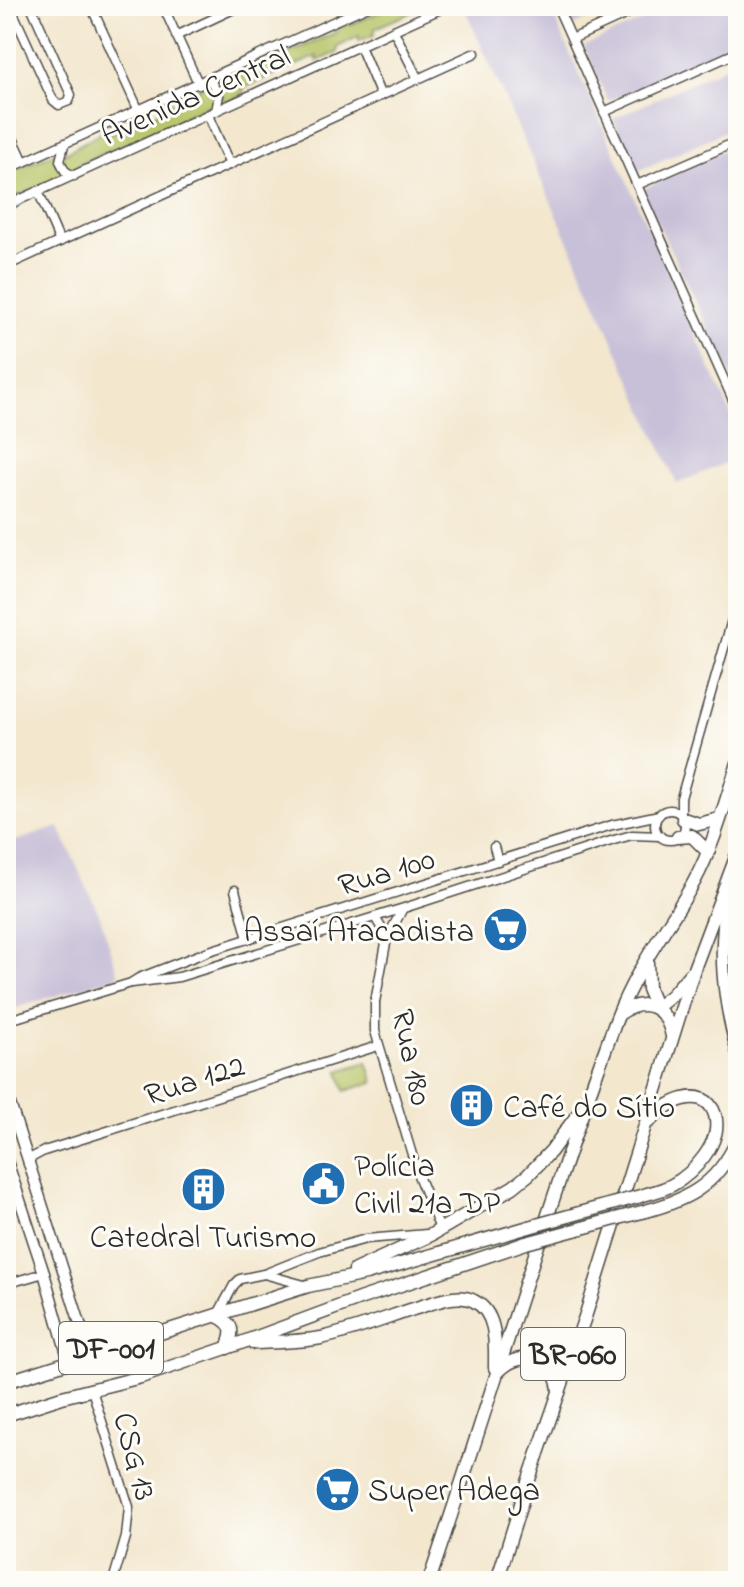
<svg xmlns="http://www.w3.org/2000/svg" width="744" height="1587" viewBox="0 0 744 1587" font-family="'Indie Flower',sans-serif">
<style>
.industrial{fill:#c8c0d8}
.green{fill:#b5c264;stroke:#707648;stroke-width:2}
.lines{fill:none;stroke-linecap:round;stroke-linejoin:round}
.minor-casing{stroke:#494743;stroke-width:11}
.major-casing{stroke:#494743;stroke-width:13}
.highway-casing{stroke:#494743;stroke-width:15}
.minor{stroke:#fff;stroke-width:8}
.major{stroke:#fff;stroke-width:10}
.highway{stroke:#fff;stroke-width:12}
.highway-bridge-casing{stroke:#494743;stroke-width:15;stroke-linecap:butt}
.highway-bridge{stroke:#fff;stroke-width:12}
.labels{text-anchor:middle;stroke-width:6;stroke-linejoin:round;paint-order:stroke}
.shield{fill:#fdfcf7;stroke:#6a6a68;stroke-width:2}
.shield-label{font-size:30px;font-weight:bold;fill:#2b2b2b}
.street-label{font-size:32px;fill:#2b2b2b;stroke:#fdfcf7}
.poi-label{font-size:32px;fill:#2b2b2b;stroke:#fdfcf7;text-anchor:start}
</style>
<rect width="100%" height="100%" fill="#fdfcf7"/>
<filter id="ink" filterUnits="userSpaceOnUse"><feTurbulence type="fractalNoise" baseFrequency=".0125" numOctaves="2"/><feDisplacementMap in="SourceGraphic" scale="16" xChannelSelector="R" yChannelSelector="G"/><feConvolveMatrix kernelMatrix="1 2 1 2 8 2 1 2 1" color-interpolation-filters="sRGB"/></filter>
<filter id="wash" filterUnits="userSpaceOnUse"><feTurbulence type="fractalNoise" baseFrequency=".006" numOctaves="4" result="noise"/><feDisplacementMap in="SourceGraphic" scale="32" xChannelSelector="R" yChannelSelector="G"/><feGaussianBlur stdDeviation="1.8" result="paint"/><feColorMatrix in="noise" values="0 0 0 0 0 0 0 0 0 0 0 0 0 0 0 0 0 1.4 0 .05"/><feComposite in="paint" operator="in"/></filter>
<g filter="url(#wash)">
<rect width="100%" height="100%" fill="#f3e7ce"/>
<g class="industrial">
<polygon points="466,6 549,6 738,430 738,457 677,484 464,7"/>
<polygon points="566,6 615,6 574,25"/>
<polygon points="675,6 738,6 738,43 608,101 584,46"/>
<polygon points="738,61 738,125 638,171 613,119"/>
<polygon points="738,143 738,391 642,190"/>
<polygon points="59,827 100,916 119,976 6,1011 6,844"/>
</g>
<g class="green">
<polygon points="393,6 436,6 423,13 422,8 375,28 374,35 359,41 359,36 338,47 337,53 317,61 317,56 244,88 243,95 223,104 222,92 214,81 224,77 225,81 337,32 340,24 353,18 352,24"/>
<path d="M208 84 215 93V102L180 119 181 125 167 130V125L78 165 77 170 71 172 63 164V154C79 146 94 135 110 128L111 133 136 122V117L145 112 146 118 164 110 165 103 171 101 170 107 190 98V92Z"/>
<polygon points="54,153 64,177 16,197 7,173"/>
<polygon points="367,1062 374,1082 345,1091 339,1071"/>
</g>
</g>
<g filter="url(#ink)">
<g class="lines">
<defs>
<g id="minor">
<polyline points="10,6 53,100 59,105 69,101 71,95 31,6"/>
<polyline points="91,6 139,111"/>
<polyline points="163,6 199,85"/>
<polyline points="557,6 738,411"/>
<polyline points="394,31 418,79"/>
<polyline points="176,36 240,6"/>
<polyline points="572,39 644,6"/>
<polyline points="360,46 381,96"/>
<polyline points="210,80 219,95 216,111"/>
<polyline points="604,112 738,52"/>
<polyline points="208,115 230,165"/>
<polyline points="6,123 24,162"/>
<polyline points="64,145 60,161 65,171 74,176"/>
<polyline points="6,170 368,6"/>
<polyline points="6,179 12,195 12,204"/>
<polyline points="637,185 738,141"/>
<polyline points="38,191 60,242"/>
<polyline points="6,206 447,6"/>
<polyline points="6,266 475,53"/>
<circle cx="670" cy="825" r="15"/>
<polyline points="681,815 681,798 738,599"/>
<polyline points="494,847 498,861"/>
<polyline points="235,890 248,939"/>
<polyline points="402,910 387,938 375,1002 375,1031 419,1178 440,1229"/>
<polyline points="375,917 387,938"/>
<polyline points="132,983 179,977 404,908 614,840 632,835 660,836"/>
<polyline points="6,1021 131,983 139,978 209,951 612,825 659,815"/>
<polyline points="28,1164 31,1158 44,1151 378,1046"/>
<polyline points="264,1274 308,1286"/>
<polyline points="6,1284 44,1273"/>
<polyline points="217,1316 234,1285 240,1279 264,1274 319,1252 366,1239 427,1234"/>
<polyline points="92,1390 129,1507 126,1537 113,1581"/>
</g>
<g id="major">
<polyline points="6,1091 85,1339 92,1354"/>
<polyline points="6,1158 44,1273 69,1361"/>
</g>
<g id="highway">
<polyline points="683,819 699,824 719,819"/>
<polyline points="678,837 692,836 708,852"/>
<path d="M728 895C718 951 723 998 738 1053"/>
<polyline points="647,960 648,989 656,1008 672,995 690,974"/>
<path d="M619 1014C645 996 666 1006 672 1036"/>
<path d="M637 1197C648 1193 661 1191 672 1185 693 1174 723 1142 715 1115 705 1082 664 1103 650 1121"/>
<path d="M634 1214C684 1202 716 1188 738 1139"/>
<polyline points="355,1270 431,1235 513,1187 528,1175 551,1151 578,1114"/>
<path d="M217 1316C234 1324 234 1332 227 1348"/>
<path d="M253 1343C275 1342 299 1342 321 1338 359 1330 395 1314 432 1303 445 1299 461 1294 474 1301 498 1313 495 1346 495 1368"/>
<path d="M499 1371C521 1347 559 1359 559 1393"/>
<polyline points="6,1382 308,1286 366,1274 529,1227"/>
<polyline points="6,1415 62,1397 141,1377 238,1344 362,1298 526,1243"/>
<path d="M429 1581C493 1394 547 1203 617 1018 636 968 668 928 694 882 714 845 725 803 738 763"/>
<polyline points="497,1581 526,1488 586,1314 694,969 738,852"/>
</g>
</defs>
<use href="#minor" class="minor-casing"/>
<use href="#major" class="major-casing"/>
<use href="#highway" class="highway-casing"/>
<use href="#minor" class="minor"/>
<use href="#major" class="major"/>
<use href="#highway" class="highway"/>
<defs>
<g id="highway-bridge">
<polyline points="529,1227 637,1197"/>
<polyline points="526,1243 634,1214"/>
</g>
</defs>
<use href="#highway-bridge" class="highway-bridge-casing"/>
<use href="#highway-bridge" class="highway-bridge"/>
</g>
</g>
<defs>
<symbol id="supermarket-disc" viewBox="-11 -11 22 22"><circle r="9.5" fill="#1f6fb2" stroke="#fdfcf7"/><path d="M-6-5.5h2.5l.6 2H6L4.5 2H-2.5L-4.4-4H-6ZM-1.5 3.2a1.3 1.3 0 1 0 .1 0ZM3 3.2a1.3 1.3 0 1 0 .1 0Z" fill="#fff"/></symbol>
<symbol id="building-disc" viewBox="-11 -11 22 22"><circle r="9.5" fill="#1f6fb2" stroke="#fdfcf7"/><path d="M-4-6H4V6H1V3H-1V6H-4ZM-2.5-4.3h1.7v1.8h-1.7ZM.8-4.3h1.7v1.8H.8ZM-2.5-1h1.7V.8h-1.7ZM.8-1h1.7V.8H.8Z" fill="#fff"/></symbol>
<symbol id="civic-disc" viewBox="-11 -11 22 22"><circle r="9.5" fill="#1f6fb2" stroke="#fdfcf7"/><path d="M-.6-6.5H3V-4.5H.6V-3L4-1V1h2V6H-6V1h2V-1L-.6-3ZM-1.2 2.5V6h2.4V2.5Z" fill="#fff"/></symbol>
</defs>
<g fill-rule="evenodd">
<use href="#supermarket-disc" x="480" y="904" width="51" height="51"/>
<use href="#building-disc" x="446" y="1080" width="51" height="51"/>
<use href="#civic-disc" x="298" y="1158" width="51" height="51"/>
<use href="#building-disc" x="178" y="1164" width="51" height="51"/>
<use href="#supermarket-disc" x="312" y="1464" width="51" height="51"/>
</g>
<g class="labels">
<g class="shield">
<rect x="59" y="1322" width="104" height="52" rx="6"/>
<rect x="521" y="1328" width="104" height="52" rx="6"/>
</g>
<g class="shield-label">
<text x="111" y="1358">DF-001</text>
<text x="573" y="1364">BR-060</text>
</g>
<g class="street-label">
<text transform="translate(195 94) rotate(-24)" y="11">Avenida Central</text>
<text transform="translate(386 871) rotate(-17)" y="11">Rua 100</text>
<text transform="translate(413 1057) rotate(78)" y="11">Rua 180</text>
<text transform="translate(194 1079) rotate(-18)" y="11">Rua 122</text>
<text transform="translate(136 1456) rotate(75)" y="11">CSG 13</text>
</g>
<g class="poi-label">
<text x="474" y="941" text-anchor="end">Assaí Atacadista</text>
<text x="503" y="1117">Café do Sítio</text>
<text x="354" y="1176">Polícia<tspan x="354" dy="37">Civil 21a DP</tspan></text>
<text x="203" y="1247" text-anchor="middle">Catedral Turismo</text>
<text x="368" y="1500">Super Adega</text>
</g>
</g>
<rect width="744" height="1587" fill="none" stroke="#fdfcf7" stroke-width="32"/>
</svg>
